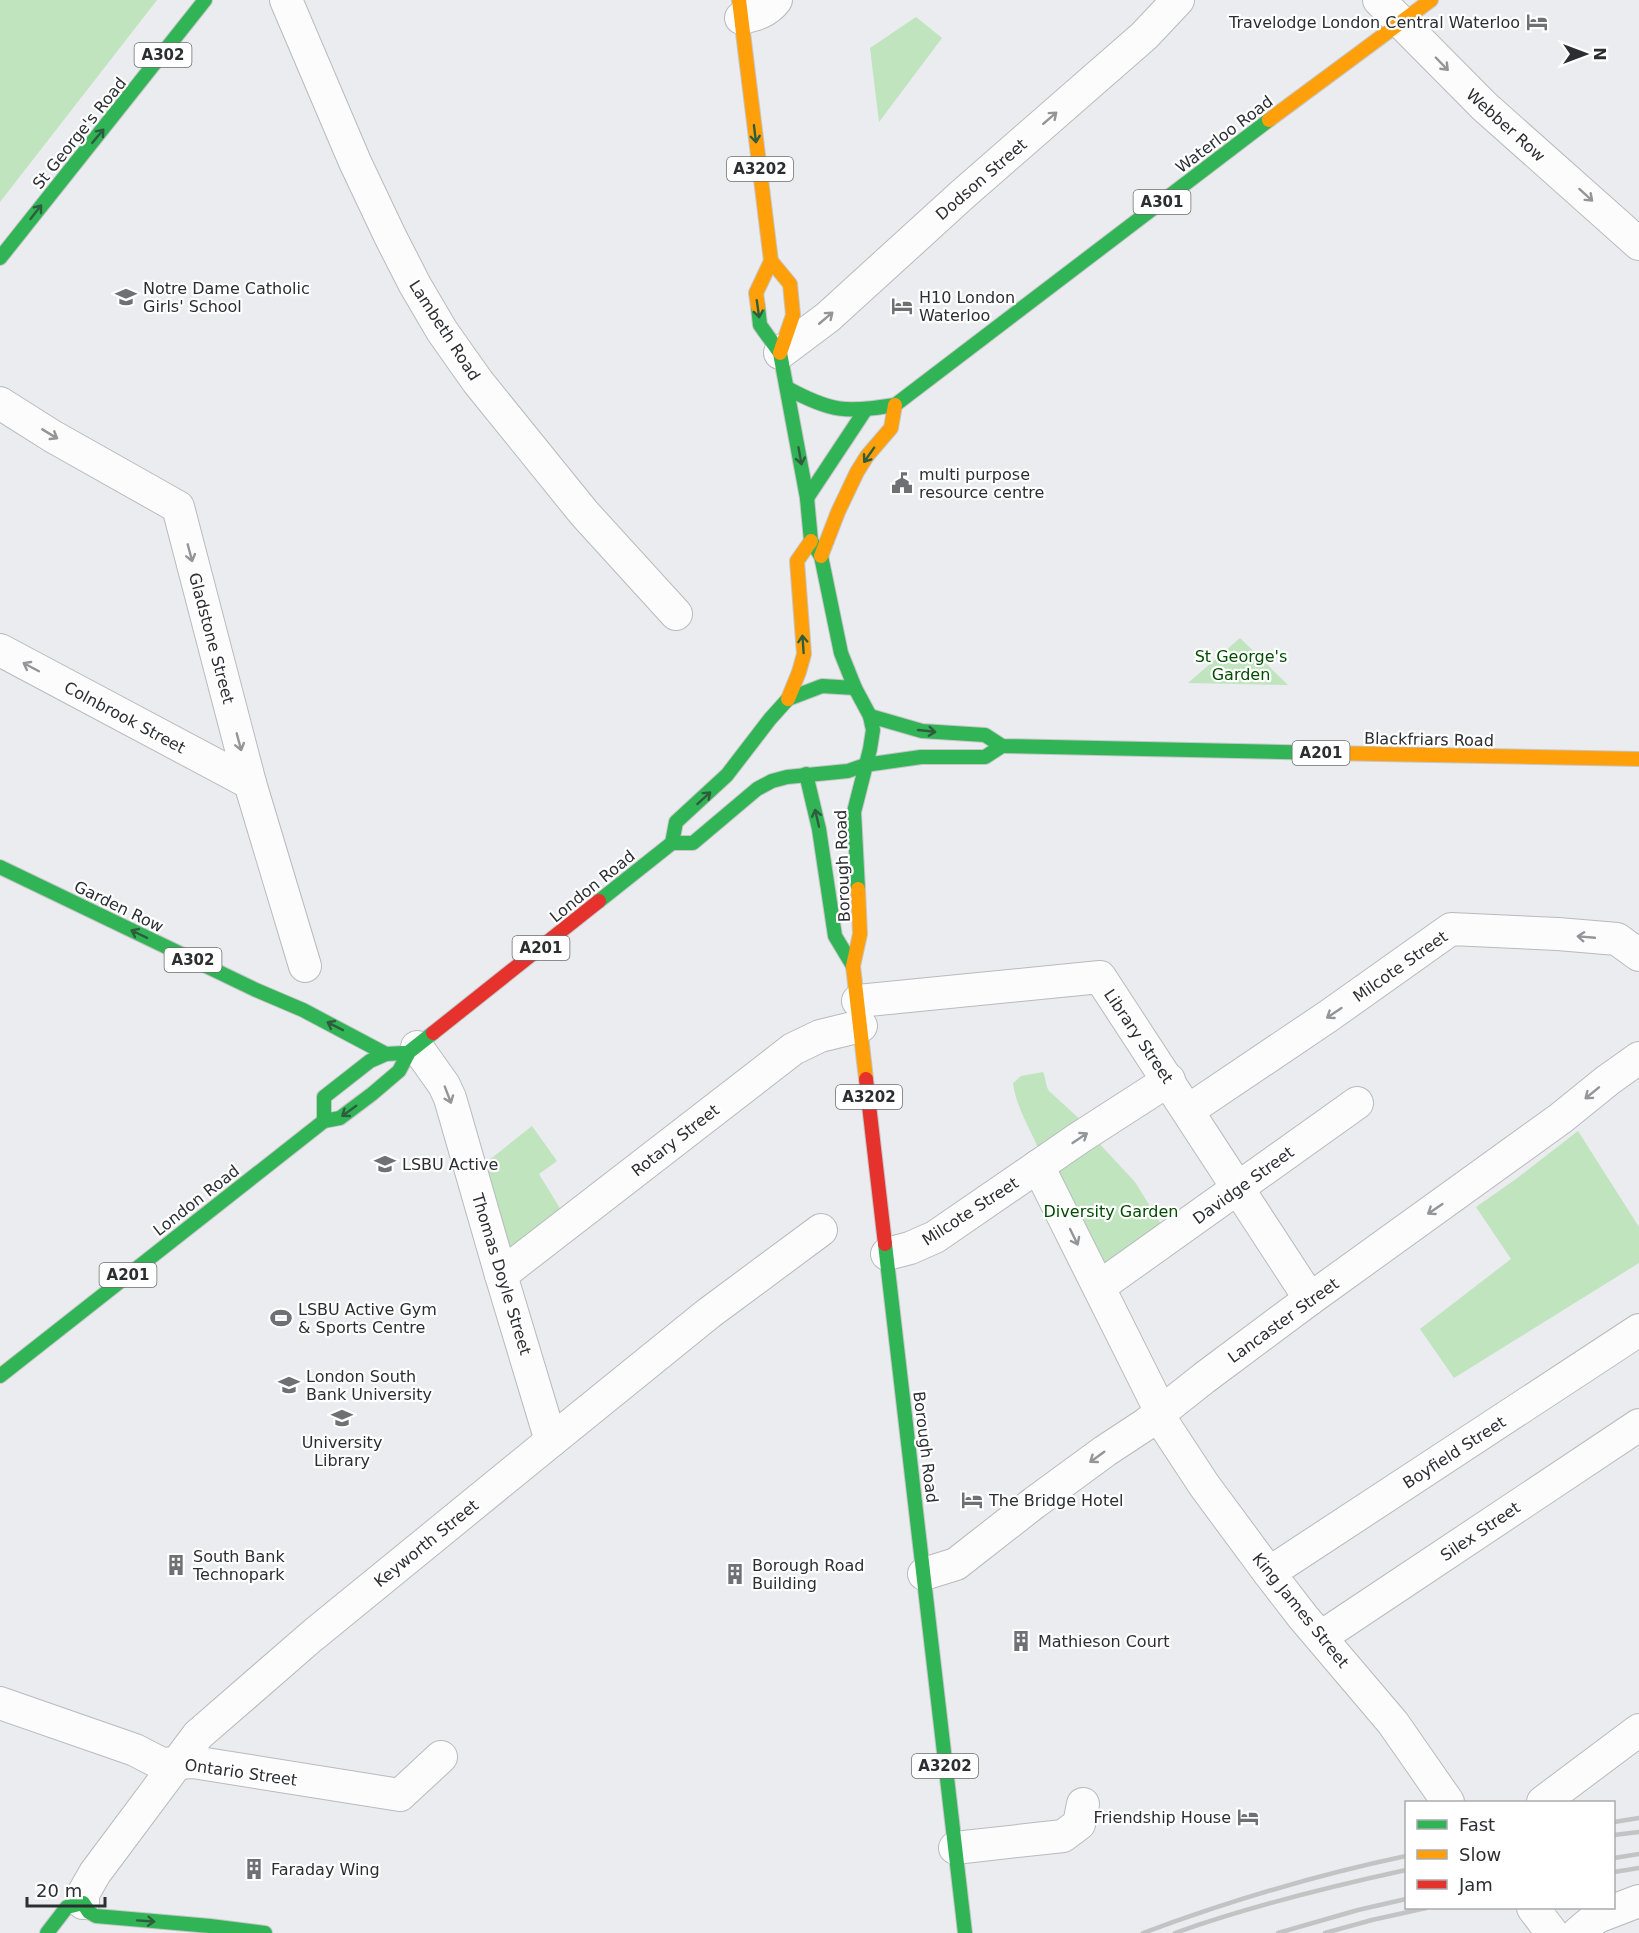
<svg xmlns="http://www.w3.org/2000/svg" width="1639" height="1933" viewBox="0 0 1639 1933" font-family="'DejaVu Sans',sans-serif">
<style>
.green{fill:#bfe4be}
.lines{fill:none;stroke-linecap:round;stroke-linejoin:round}
.street-casing{stroke:#b8babc;stroke-width:34}
.fast-casing{stroke:#c6c6c8;stroke-width:16}
.slow-casing{stroke:#c6c6c8;stroke-width:16}
.jam-casing{stroke:#c6c6c8;stroke-width:16}
.street{stroke:#fcfcfd;stroke-width:32}
.fast{stroke:#30b455;stroke-width:14}
.slow{stroke:#ff9f0a;stroke-width:14}
.jam{stroke:#e5322d;stroke-width:14}
.rail{stroke:#c3c3c4;stroke-width:4.5}
.oneway{stroke:#949597}
.oneway2{stroke:#2e5d3e}
.labels{text-anchor:middle;stroke-width:4.5;stroke-linejoin:round;paint-order:stroke}
.shield{fill:#fff;stroke:#6c6d6f;stroke-width:1.5}
.shield-label{font-size:15px;font-weight:bold;fill:#2d2e31}
.poi-label{font-size:16px;fill:#2d2e31;stroke:#fff;text-anchor:start}
.street-label{font-size:16px;fill:#2d2e31;stroke:#fff}
.park-label{font-size:16px;fill:#004c00;stroke:#fff}
</style>
<rect width="100%" height="100%" fill="#eaecef"/>
<g class="green">
<polygon points="0,0 157,0 0,202"/>
<polygon points="916,17 942,38 879,122 870,48"/>
<polygon points="1240,638 1288,685 1188,683"/>
<path d="M1043 1072C1046 1078 1045 1085 1049 1091L1084 1123 1040 1153C1031 1129 1016 1108 1013 1083L1021 1076Z"/>
<polygon points="532,1126 557,1161 539,1174 564,1215 512,1256 478,1169"/>
<polygon points="1578,1131 1639,1227 1639,1263 1454,1378 1420,1329 1511,1259 1476,1207 1516,1179"/>
<polygon points="1095,1139 1135,1182 1161,1224 1098,1269 1050,1170"/>
</g>
<g class="lines">
<defs>
<g id="street">
<polyline points="286,0 355,162 390,236 415,285 442,331 478,382 584,513 676,614"/>
<polyline points="1379,0 1484,106 1639,244"/>
<path d="M741 18C755 15 767 12 776 0"/>
<polyline points="780,353 828,317 963,194 1144,36 1178,0"/>
<polyline points="0,403 52,436 178,507 250,783 305,966"/>
<polyline points="0,650 250,783"/>
<polyline points="858,1001 1100,977 1310,1299"/>
<polyline points="417,1047 444,1085 450,1098 501,1275 551,1441"/>
<polyline points="1189,1110 1327,1017 1451,929 1558,934 1617,939 1639,955"/>
<polyline points="1038,1166 1161,1412"/>
<polyline points="887,1254 910,1248 935,1237 1079,1138 1169,1080"/>
<polyline points="501,1275 793,1049 820,1036 861,1026"/>
<polyline points="1099,1287 1357,1103"/>
<polyline points="1158,1415 1204,1485 1269,1573 1303,1617 1393,1723 1448,1802"/>
<polyline points="1269,1573 1639,1330"/>
<polyline points="924,1574 956,1564 1034,1503 1105,1451 1146,1424 1204,1378 1310,1299 1561,1118 1608,1080 1639,1058"/>
<polyline points="1321,1637 1639,1425"/>
<polyline points="0,1703 135,1750 162,1764 193,1762 400,1795 441,1757"/>
<polyline points="1543,1802 1639,1730"/>
<polyline points="955,1848 1063,1836 1079,1824 1083,1804"/>
<polyline points="83,1903 83,1894 95,1873 198,1735 312,1636 551,1441 709,1313 821,1230"/>
<polyline points="1533,1908 1552,1933"/>
<polyline points="1578,1933 1597,1917 1639,1901"/>
</g>
<g id="fast">
<polyline points="0,258 205,0"/>
<polyline points="758,307 760,325 780,353 807,498 811,541 821,556 841,653 855,688 870,716 873,730 870,749 854,812 858,889"/>
<path d="M787 388C831 412 846 413 895 405L1269 120"/>
<polyline points="807,498 866,409"/>
<polyline points="870,716 922,731 985,735 1002,746 1327,753"/>
<polyline points="806,774 819,829 835,936 853,966"/>
<polyline points="672,843 676,822 727,775 770,719 788,699 822,686 855,688"/>
<polyline points="0,867 256,990 303,1010 386,1054"/>
<polyline points="599,901 672,843 693,843 757,789 772,781 787,777 848,771 865,765 921,757 985,757 1002,746"/>
<polyline points="324,1121 324,1097 370,1061 386,1054 404,1053"/>
<polyline points="885,1244 965,1933"/>
<polyline points="0,1376 324,1121 340,1118 372,1094 399,1071 409,1052 433,1033"/>
<polyline points="47,1933 67,1907 83,1903 89,1912 96,1916 210,1926 265,1933"/>
</g>
<g id="slow">
<polyline points="739,0 771,261 756,293 758,307"/>
<polyline points="1269,120 1431,0"/>
<polyline points="771,261 790,284 793,315 780,353"/>
<polyline points="821,556 838,512 857,472 867,456 891,428 895,405"/>
<polyline points="788,699 799,672 804,654 797,561 811,541"/>
<polyline points="1327,753 1639,759"/>
<polyline points="858,889 860,934 853,966 866,1079"/>
</g>
<g id="jam">
<polyline points="433,1033 599,901"/>
<polyline points="866,1079 885,1244"/>
</g>
</defs>
<use href="#street" class="street-casing"/>
<use href="#fast" class="fast-casing"/>
<use href="#slow" class="slow-casing"/>
<use href="#jam" class="jam-casing"/>
<use href="#street" class="street"/>
<use href="#fast" class="fast"/>
<use href="#slow" class="slow"/>
<use href="#jam" class="jam"/>
<g class="rail">
<polyline points="1614,1822 1639,1818"/>
<polyline points="1614,1835 1639,1832"/>
<polyline points="1614,1858 1639,1854"/>
<polyline points="1614,1872 1639,1868"/>
<path d="M1143 1933C1229 1901 1316 1875 1406 1856"/>
<path d="M1175 1933C1250 1906 1328 1887 1406 1870"/>
<polyline points="1278,1933 1358,1910 1406,1899"/>
<polyline points="1325,1933 1372,1920 1426,1908"/>
</g>
</g>
<defs><path id="oneway-shaft" d="M-6 0H5M1.5-3L5.5 0L1.5 3" fill="none" stroke-width="1.6" stroke-linecap="round" stroke-linejoin="round" transform="scale(1.5)"/></defs>
<g class="oneway">
<use href="#oneway-shaft" transform="translate(1442 64) rotate(46)"/>
<use href="#oneway-shaft" transform="translate(1050 118) rotate(-41)"/>
<use href="#oneway-shaft" transform="translate(1586 195) rotate(42)"/>
<use href="#oneway-shaft" transform="translate(826 318) rotate(-40)"/>
<use href="#oneway-shaft" transform="translate(50 434) rotate(31)"/>
<use href="#oneway-shaft" transform="translate(190 553) rotate(75)"/>
<use href="#oneway-shaft" transform="translate(31 667) rotate(-152)"/>
<use href="#oneway-shaft" transform="translate(239 742) rotate(75)"/>
<use href="#oneway-shaft" transform="translate(1586 937) rotate(-175)"/>
<use href="#oneway-shaft" transform="translate(1334 1013) rotate(146)"/>
<use href="#oneway-shaft" transform="translate(1592 1093) rotate(141)"/>
<use href="#oneway-shaft" transform="translate(448 1095) rotate(69)"/>
<use href="#oneway-shaft" transform="translate(1080 1138) rotate(-34)"/>
<use href="#oneway-shaft" transform="translate(1435 1209) rotate(146)"/>
<use href="#oneway-shaft" transform="translate(1074 1237) rotate(64)"/>
<use href="#oneway-shaft" transform="translate(1097 1457) rotate(144)"/>
</g>
<g class="oneway2">
<use href="#oneway-shaft" transform="translate(755 134) rotate(83)"/>
<use href="#oneway-shaft" transform="translate(98 136) rotate(-50)"/>
<use href="#oneway-shaft" transform="translate(36 212) rotate(-52)"/>
<use href="#oneway-shaft" transform="translate(758 309) rotate(82)"/>
<use href="#oneway-shaft" transform="translate(869 455) rotate(125)"/>
<use href="#oneway-shaft" transform="translate(800 456) rotate(80)"/>
<use href="#oneway-shaft" transform="translate(803 644) rotate(-94)"/>
<use href="#oneway-shaft" transform="translate(927 731) rotate(6)"/>
<use href="#oneway-shaft" transform="translate(704 798) rotate(-42)"/>
<use href="#oneway-shaft" transform="translate(817 818) rotate(-103)"/>
<use href="#oneway-shaft" transform="translate(139 934) rotate(-154)"/>
<use href="#oneway-shaft" transform="translate(335 1026) rotate(-153)"/>
<use href="#oneway-shaft" transform="translate(349 1111) rotate(144)"/>
<use href="#oneway-shaft" transform="translate(146 1921) rotate(4)"/>
</g>
<defs>
<symbol id="hotel-bare" viewBox="-9 -9 18 18"><path d="M-6-4.5h1.5V1H6V5H4.5V3h-9V5H-6ZM-4 0a1.8 1.8 0 1 1 3.6 0ZM.5 0V-2.5h3Q6-2.5 6 0Z" fill="#6f7074" stroke="#fff" stroke-width="2.5" paint-order="stroke"/></symbol>
<symbol id="school-bare" viewBox="-9 -9 18 18"><path d="M0-5L7-2L0 1L-7-2ZM-4 1L0 2.5L4 1V4Q0 6-4 4Z" fill="#6f7074" stroke="#fff" stroke-width="2.5" paint-order="stroke"/></symbol>
<symbol id="civic-bare" viewBox="-9 -9 18 18"><path d="M-.6-6.5H3V-4.5H.6V-3L4-1V1h2V6H-6V1h2V-1L-.6-3ZM-1.2 2.5V6h2.4V2.5Z" fill="#6f7074" stroke="#fff" stroke-width="2.5" paint-order="stroke"/></symbol>
<symbol id="university-bare" viewBox="-9 -9 18 18"><path d="M0-5L7-2L0 1L-7-2ZM-4 1L0 2.5L4 1V4Q0 6-4 4Z" fill="#6f7074" stroke="#fff" stroke-width="2.5" paint-order="stroke"/></symbol>
<symbol id="stadium-bare" viewBox="-9 -9 18 18"><path d="M0-5a6.5 5 0 1 0 0 10a6.5 5 0 1 0 0-10ZM-3.5-1.8h7v3.6h-7Z" fill="#6f7074" stroke="#fff" stroke-width="2.5" paint-order="stroke"/></symbol>
<symbol id="building-bare" viewBox="-9 -9 18 18"><path d="M-4-6H4V6H1V3H-1V6H-4ZM-2.5-4.3h1.7v1.8h-1.7ZM.8-4.3h1.7v1.8H.8ZM-2.5-1h1.7V.8h-1.7ZM.8-1h1.7V.8H.8Z" fill="#6f7074" stroke="#fff" stroke-width="2.5" paint-order="stroke"/></symbol>
</defs>
<g fill-rule="evenodd">
<use href="#hotel-bare" x="1522" y="7" width="30" height="30"/>
<use href="#school-bare" x="111" y="282" width="30" height="30"/>
<use href="#hotel-bare" x="887" y="291" width="30" height="30"/>
<use href="#civic-bare" x="887" y="468" width="30" height="30"/>
<use href="#university-bare" x="370" y="1149" width="30" height="30"/>
<use href="#stadium-bare" x="266" y="1303" width="30" height="30"/>
<use href="#university-bare" x="274" y="1370" width="30" height="30"/>
<use href="#university-bare" x="327" y="1403" width="30" height="30"/>
<use href="#hotel-bare" x="957" y="1485" width="30" height="30"/>
<use href="#building-bare" x="161" y="1550" width="30" height="30"/>
<use href="#building-bare" x="720" y="1559" width="30" height="30"/>
<use href="#building-bare" x="1006" y="1626" width="30" height="30"/>
<use href="#hotel-bare" x="1233" y="1802" width="30" height="30"/>
<use href="#building-bare" x="239" y="1854" width="30" height="30"/>
</g>
<g class="labels">
<g class="shield">
<rect x="134.5" y="43" width="57" height="24" rx="4.5"/>
<rect x="727" y="157" width="66" height="24" rx="4.5"/>
<rect x="1133.5" y="190" width="57" height="24" rx="4.5"/>
<rect x="1292.5" y="741" width="57" height="24" rx="4.5"/>
<rect x="512.5" y="936" width="57" height="24" rx="4.5"/>
<rect x="164.5" y="948" width="57" height="24" rx="4.5"/>
<rect x="836" y="1085" width="66" height="24" rx="4.5"/>
<rect x="99.5" y="1263" width="57" height="24" rx="4.5"/>
<rect x="912" y="1754" width="66" height="24" rx="4.5"/>
</g>
<g class="shield-label">
<text x="163" y="60">A302</text>
<text x="760" y="174">A3202</text>
<text x="1162" y="207">A301</text>
<text x="1321" y="758">A201</text>
<text x="541" y="953">A201</text>
<text x="193" y="965">A302</text>
<text x="869" y="1102">A3202</text>
<text x="128" y="1280">A201</text>
<text x="945" y="1771">A3202</text>
</g>
<g class="poi-label">
<text x="1520" y="28" text-anchor="end">Travelodge London Central Waterloo</text>
<text x="143" y="294">Notre Dame Catholic<tspan x="143" dy="18">Girls' School</tspan></text>
<text x="919" y="303">H10 London<tspan x="919" dy="18">Waterloo</tspan></text>
<text x="919" y="480">multi purpose<tspan x="919" dy="18">resource centre</tspan></text>
<text x="402" y="1170">LSBU Active</text>
<text x="298" y="1315">LSBU Active Gym<tspan x="298" dy="18">&amp; Sports Centre</tspan></text>
<text x="306" y="1382">London South<tspan x="306" dy="18">Bank University</tspan></text>
<text x="342" y="1448" text-anchor="middle">University<tspan x="342" dy="18">Library</tspan></text>
<text x="989" y="1506">The Bridge Hotel</text>
<text x="193" y="1562">South Bank<tspan x="193" dy="18">Technopark</tspan></text>
<text x="752" y="1571">Borough Road<tspan x="752" dy="18">Building</tspan></text>
<text x="1038" y="1647">Mathieson Court</text>
<text x="1231" y="1823" text-anchor="end">Friendship House</text>
<text x="271" y="1875">Faraday Wing</text>
</g>
<g class="street-label">
<text transform="translate(1506 125) rotate(42)" y="6">Webber Row</text>
<text transform="translate(79 133) rotate(-51)" y="6">St George's Road</text>
<text transform="translate(1224 134) rotate(-37)" y="6">Waterloo Road</text>
<text transform="translate(981 179) rotate(-41)" y="6">Dodson Street</text>
<text transform="translate(445 330) rotate(57)" y="6">Lambeth Road</text>
<text transform="translate(212 638) rotate(75)" y="6">Gladstone Street</text>
<text transform="translate(125 717) rotate(28)" y="6">Colnbrook Street</text>
<text transform="translate(1429 739) rotate(1)" y="6">Blackfriars Road</text>
<text transform="translate(842 866) rotate(-92)" y="6">Borough Road</text>
<text transform="translate(592 886) rotate(-39)" y="6">London Road</text>
<text transform="translate(119 906) rotate(26)" y="6">Garden Row</text>
<text transform="translate(1400 966) rotate(-35)" y="6">Milcote Street</text>
<text transform="translate(1139 1036) rotate(56)" y="6">Library Street</text>
<text transform="translate(675 1140) rotate(-38)" y="6">Rotary Street</text>
<text transform="translate(1243 1185) rotate(-36)" y="6">Davidge Street</text>
<text transform="translate(196 1200) rotate(-38)" y="6">London Road</text>
<text transform="translate(970 1211) rotate(-33)" y="6">Milcote Street</text>
<text transform="translate(502 1274) rotate(73)" y="6">Thomas Doyle Street</text>
<text transform="translate(1283 1320) rotate(-36)" y="6">Lancaster Street</text>
<text transform="translate(926 1447) rotate(83)" y="6">Borough Road</text>
<text transform="translate(1454 1452) rotate(-33)" y="6">Boyfield Street</text>
<text transform="translate(1480 1531) rotate(-34)" y="6">Silex Street</text>
<text transform="translate(426 1543) rotate(-39)" y="6">Keyworth Street</text>
<text transform="translate(1301 1610) rotate(51)" y="6">King James Street</text>
<text transform="translate(241 1772) rotate(8)" y="6">Ontario Street</text>
</g>
<g class="park-label">
<text x="1241" y="662">St George's<tspan x="1241" dy="18">Garden</tspan></text>
<text x="1111" y="1217">Diversity Garden</text>
</g>
</g>
<rect x="1405" y="1801" width="210" height="108" fill="#ffffff" stroke="#ababad" stroke-width="1.5"/>
<rect x="1417" y="1820" width="30" height="9" fill="#30b455" stroke="#ababad" stroke-width="1.5"/>
<text x="1459" y="1831" font-size="18" fill="#2d2e31">Fast</text>
<rect x="1417" y="1850" width="30" height="9" fill="#ff9f0a" stroke="#ababad" stroke-width="1.5"/>
<text x="1459" y="1861" font-size="18" fill="#2d2e31">Slow</text>
<rect x="1417" y="1880" width="30" height="9" fill="#e5322d" stroke="#ababad" stroke-width="1.5"/>
<text x="1459" y="1891" font-size="18" fill="#2d2e31">Jam</text>
<g transform="translate(1585 54) rotate(90)" stroke="#ffffff" stroke-width="4.5" paint-order="stroke">
<path d="M0-4.5L10 22L0 15L-10 22Z" fill="#2d2e31"/>
<text y="-9" font-size="16" font-weight="bold" text-anchor="middle" fill="#2d2e31">N</text>
</g>
<path d="M27 1897v9h78v-9" fill="none" stroke="#2d2e31" stroke-width="3"/>
<text x="36" y="1897" font-size="18" fill="#2d2e31" stroke="#ffffff" stroke-width="4.5" paint-order="stroke">20 m</text>
</svg>
